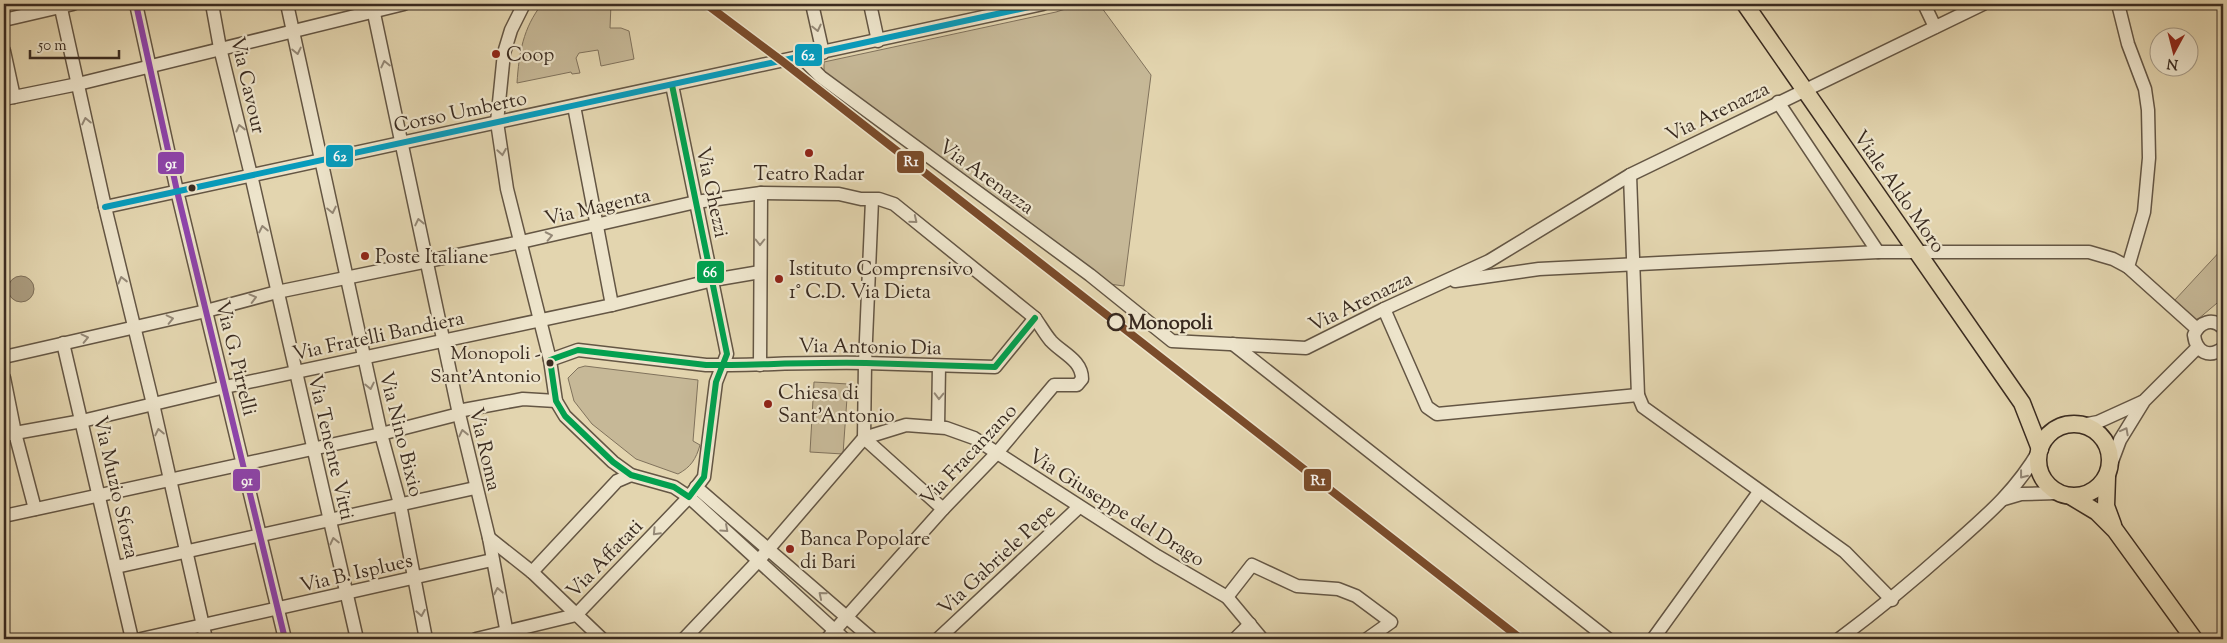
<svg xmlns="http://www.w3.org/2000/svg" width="2227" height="643" viewBox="0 0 2227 643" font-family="'Sorts Mill Goudy',serif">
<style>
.green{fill:#c6b897;stroke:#80725c}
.water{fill:#aa9b7e;stroke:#7d6e58}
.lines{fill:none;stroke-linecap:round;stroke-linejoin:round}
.minor-casing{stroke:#645644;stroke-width:15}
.major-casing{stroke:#3a2b20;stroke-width:19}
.minor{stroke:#ede4cb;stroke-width:12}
.major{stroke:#e3d5af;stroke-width:16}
.bus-1-casing{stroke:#ede4cb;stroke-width:10}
.bus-2-casing{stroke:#ede4cb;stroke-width:10}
.bus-3-casing{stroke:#ede4cb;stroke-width:10}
.bus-1{stroke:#8e44ad;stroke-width:6}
.bus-2{stroke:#03a04f;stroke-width:6}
.bus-3{stroke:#069cbd;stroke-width:6}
.rail-1-casing{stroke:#ede4cb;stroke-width:11}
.rail-1{stroke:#7a4b2a;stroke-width:8}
.oneway{stroke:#948876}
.poi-dot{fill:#8f2418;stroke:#ede4cb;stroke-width:2}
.bus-dot{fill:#3a2b20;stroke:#ede4cb;stroke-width:2}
.stop-dot{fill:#ede4cb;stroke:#3a2b20;stroke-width:2.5}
.labels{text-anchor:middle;stroke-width:4.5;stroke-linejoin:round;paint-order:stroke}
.bus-label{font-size:19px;fill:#3a2b20;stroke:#ede4cb;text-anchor:end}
.poi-label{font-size:20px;fill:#3a2b20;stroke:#ede4cb;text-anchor:start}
.street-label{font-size:20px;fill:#3a2b20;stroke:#ede4cb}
.stop-label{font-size:20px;font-weight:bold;fill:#3a2b20;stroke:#ede4cb;text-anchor:start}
.line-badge{stroke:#ede4cb;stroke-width:2}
.badge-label{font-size:14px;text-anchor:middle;font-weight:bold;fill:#fff}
</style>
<rect width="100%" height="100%" fill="#e3d5af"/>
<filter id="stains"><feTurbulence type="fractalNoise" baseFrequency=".004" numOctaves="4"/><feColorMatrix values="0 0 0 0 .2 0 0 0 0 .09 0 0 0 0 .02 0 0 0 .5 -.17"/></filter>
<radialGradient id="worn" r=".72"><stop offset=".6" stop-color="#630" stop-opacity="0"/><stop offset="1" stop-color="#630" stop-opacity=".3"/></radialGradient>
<g class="green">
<path d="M542 4H611L610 28H621L629 31 634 59 601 66 598 50 579 53 576 58 580 73 572 74 571 72 517 83C519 53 523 28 542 4Z"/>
<polygon points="1081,4 1088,9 1099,4 1151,75 1124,286 1109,284 1010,207 824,74 824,62 1056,12"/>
<polygon points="2223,248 2223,298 2197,320 2174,301"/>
<path d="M585 366 698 380 693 441 700 445C696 459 691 467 678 474L636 459 592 424 574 401 568 378 578 368Z"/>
<polygon points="814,382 848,384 843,454 810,452"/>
</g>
<circle class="water" cx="21" cy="289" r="13"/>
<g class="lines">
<defs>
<g id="minor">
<polyline points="60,4 105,207 153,404 206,639"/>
<polyline points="136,4 177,191 285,639"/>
<polyline points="212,4 220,48 251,175 357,639"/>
<polyline points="287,4 381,434 400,504 426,639"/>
<polyline points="372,4 459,414 489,538 508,639"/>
<polyline points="524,4 511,30 504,53 497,122 507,189 550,360"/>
<polyline points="812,4 823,53"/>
<polyline points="870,4 878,41"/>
<polyline points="1924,4 1935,27"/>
<polyline points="2118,4 2128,44 2145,89 2148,110 2149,158 2144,212 2128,267 2197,329"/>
<polyline points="4,20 73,4"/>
<polyline points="4,51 14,97"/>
<polyline points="801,57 821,77 1090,275 1172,341 1306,348 1384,309 1489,261 1630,175 1983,4"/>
<path d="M672 85 727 354 716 382 704 477 689 497 674 487 631 475 613 462 565 416 556 401 550 360 578 350 706 365C759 365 812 362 866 363 909 364 952 366 995 367L1035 318"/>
<polyline points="4,99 78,84 404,4"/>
<polyline points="1778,102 1878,252"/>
<polyline points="574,106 612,305"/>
<polyline points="1630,175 1638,395 1643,407 1845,552 1892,600"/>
<polyline points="872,200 865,363 864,438 943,509"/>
<polyline points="105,207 1043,4"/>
<polyline points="1455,281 1539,269 1878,252 2089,252 2113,259 2128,267"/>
<polyline points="1384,309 1427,407 1437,414 1638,395"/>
<path d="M2223 328C2213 317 2199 322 2194 335 2196 352 2209 359 2223 348"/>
<polyline points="63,343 132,639"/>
<polyline points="1233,344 1608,639"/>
<path d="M4 357 206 311 277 292 521 242 696 202 761 193 839 194 861 199H879L894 204 1035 318C1040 325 1045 334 1051 341 1062 353 1082 360 1082 379L1077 385H1054L996 454 943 509 827 639"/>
<polyline points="760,365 761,193"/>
<polyline points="4,378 15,433 35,509"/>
<polyline points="458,411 523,399 556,401"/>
<polyline points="2082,425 2098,422 2142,402"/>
<polyline points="938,427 939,366"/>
<polyline points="4,435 82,421 225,387 612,305 713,280 760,272"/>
<polyline points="2111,464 2120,440 2144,401 2197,348"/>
<polyline points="696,487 872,639"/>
<polyline points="2004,499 2021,494 2057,493"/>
<polyline points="4,516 381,434 459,414"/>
<polyline points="489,538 532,572 602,639"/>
<polyline points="116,567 475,488"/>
<polyline points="532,572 617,481 631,475"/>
<polyline points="1227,597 1252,565 1297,586 1338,589 1356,596 1391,622 1367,639"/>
<polyline points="141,639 492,560"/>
<polyline points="476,639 576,615 689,497 844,639"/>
<polyline points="684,639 759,560 864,438 906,425 946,428 974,438 1157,556 1227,597 1262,639"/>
<polyline points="938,639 1079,507"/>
<polyline points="1235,639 1250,624"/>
<polyline points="1653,639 1759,492"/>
<path d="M1839 639C1878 610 1914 580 1951 547 1986 516 2016 491 2040 449"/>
</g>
<g id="major">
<polyline points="1745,4 2022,403 2040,449"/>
<circle cx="2074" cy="460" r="36"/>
<polyline points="2107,477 2106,506 2113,525"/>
<polyline points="2072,497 2097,512 2115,530 2194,639"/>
</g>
</defs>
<use href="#minor" class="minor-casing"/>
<use href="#major" class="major-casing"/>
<use href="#minor" class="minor"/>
<use href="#major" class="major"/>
<defs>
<polyline id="bus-1" points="136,4 177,191 285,639"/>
<path id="bus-2" d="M672 85 727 354 716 382 704 477 689 497 674 487 631 475 613 462 565 416 556 401 550 360 578 350 706 365C759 365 812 362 866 363 909 364 952 366 995 367L1035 318"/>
<polyline id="bus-3" points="105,207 1043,4"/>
</defs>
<use href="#bus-1" class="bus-1-casing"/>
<use href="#bus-2" class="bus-2-casing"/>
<use href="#bus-3" class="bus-3-casing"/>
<use href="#bus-1" class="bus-1"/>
<use href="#bus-2" class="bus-2"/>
<use href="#bus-3" class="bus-3"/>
<defs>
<polyline id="rail-1" points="706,4 782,61 1521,639"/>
</defs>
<use href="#rail-1" class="rail-1-casing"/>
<use href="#rail-1" class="rail-1"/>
</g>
<defs><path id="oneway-chevron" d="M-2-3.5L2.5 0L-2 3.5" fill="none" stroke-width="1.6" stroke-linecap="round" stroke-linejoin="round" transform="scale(1.25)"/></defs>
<g class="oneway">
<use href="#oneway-chevron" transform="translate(817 28) rotate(77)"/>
<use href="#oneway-chevron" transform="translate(297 51) rotate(78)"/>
<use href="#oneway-chevron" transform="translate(385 64) rotate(-103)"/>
<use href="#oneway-chevron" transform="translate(86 121) rotate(-102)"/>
<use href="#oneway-chevron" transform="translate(240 128) rotate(-104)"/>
<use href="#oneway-chevron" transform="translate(502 152) rotate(81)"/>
<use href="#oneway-chevron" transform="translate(332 210) rotate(78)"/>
<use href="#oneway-chevron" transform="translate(914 220) rotate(39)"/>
<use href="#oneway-chevron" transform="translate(419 222) rotate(-102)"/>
<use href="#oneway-chevron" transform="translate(263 229) rotate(-102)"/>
<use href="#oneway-chevron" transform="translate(549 236) rotate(-12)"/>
<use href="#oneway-chevron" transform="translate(760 242) rotate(90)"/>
<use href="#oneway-chevron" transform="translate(122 280) rotate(-104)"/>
<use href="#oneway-chevron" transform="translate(253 298) rotate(-15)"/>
<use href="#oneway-chevron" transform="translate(170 319) rotate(-13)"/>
<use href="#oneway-chevron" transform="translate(85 338) rotate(-13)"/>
<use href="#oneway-chevron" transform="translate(370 386) rotate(78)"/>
<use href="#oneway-chevron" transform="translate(939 396) rotate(91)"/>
<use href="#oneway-chevron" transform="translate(2125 431) rotate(-62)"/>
<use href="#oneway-chevron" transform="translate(159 432) rotate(-102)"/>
<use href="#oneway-chevron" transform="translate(463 433) rotate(-102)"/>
<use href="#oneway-chevron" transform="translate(2023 475) rotate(128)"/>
<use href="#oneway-chevron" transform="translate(725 529) rotate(42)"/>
<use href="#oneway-chevron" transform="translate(656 532) rotate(134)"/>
<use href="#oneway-chevron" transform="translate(334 541) rotate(-103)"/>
<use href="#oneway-chevron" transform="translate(498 591) rotate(-101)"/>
<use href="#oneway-chevron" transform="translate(822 595) rotate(-140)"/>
<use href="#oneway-chevron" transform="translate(421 613) rotate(80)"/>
</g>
<g class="poi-dot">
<circle cx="496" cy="54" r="5"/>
<circle cx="809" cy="153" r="5"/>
<circle cx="365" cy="256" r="5"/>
<circle cx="779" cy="279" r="5"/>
<circle cx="768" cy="404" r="5"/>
<circle cx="790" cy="549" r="5"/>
</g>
<g class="bus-dot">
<circle cx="192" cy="188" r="4.5"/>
<circle cx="550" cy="363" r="4.5"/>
</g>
<circle class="stop-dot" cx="1116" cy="322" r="8"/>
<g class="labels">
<g class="bus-label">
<text x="541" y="359">Monopoli -<tspan x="541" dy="23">Sant’Antonio</tspan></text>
</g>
<g class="poi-label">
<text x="506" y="61">Coop</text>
<text x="809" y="180" text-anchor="middle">Teatro Radar</text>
<text x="375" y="263">Poste Italiane</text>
<text x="789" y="275">Istituto Comprensivo<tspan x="789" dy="23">1° C.D. Via Dieta</tspan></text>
<text x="778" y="399">Chiesa di<tspan x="778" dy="23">Sant'Antonio</tspan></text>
<text x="800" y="545">Banca Popolare<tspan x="800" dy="23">di Bari</tspan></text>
</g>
<g class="street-label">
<text transform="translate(249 85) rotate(77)" y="7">Via Cavour</text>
<text transform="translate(460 111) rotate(-12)" y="7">Corso Umberto</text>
<text transform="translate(1717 111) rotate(-26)" y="7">Via Arenazza</text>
<text transform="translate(987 176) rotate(36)" y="7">Via Arenazza</text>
<text transform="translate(1900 191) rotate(55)" y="7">Viale Aldo Moro</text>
<text transform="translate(713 192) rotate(78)" y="7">Via Ghezzi</text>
<text transform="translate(597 206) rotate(-13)" y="7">Via Magenta</text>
<text transform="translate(1360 301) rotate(-26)" y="7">Via Arenazza</text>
<text transform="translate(378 335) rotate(-12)" y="7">Via Fratelli Bandiera</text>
<text transform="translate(870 346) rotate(1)" y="7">Via Antonio Dia</text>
<text transform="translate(237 358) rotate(76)" y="7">Via G. Pirrelli</text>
<text transform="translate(402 434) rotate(76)" y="7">Via Nino Bixio</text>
<text transform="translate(332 447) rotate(77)" y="7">Via Tenente Vitti</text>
<text transform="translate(486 449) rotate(77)" y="7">Via Roma</text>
<text transform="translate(968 454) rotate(-47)" y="7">Via Fracanzano</text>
<text transform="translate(117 487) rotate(77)" y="7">Via Muzio Sforza</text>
<text transform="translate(1117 507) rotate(32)" y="7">Via Giuseppe del Drago</text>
<text transform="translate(604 558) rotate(-46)" y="7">Via Affatati</text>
<text transform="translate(996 559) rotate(-43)" y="7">Via Gabriele Pepe</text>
<text transform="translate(356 572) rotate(-13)" y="7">Via B. Isplues</text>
</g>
<g class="stop-label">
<text x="1128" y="329">Monopoli</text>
</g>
</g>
<g class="line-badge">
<rect x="794" y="43" width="29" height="24" rx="5" fill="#069cbd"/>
<rect x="325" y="144" width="29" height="24" rx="5" fill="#069cbd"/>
<rect x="896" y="150" width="29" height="24" rx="5" fill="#7a4b2a"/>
<rect x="157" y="151" width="28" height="24" rx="5" fill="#8e44ad"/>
<rect x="696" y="260" width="29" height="24" rx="5" fill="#03a04f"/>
<rect x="1303" y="468" width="29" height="24" rx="5" fill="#7a4b2a"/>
<rect x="232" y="468" width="29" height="24" rx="5" fill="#8e44ad"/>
</g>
<g class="badge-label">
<text x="808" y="60">62</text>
<text x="340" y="161">62</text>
<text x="911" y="166">R1</text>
<text x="171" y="168">91</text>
<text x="710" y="277">66</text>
<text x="1318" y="485">R1</text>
<text x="247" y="485">91</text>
</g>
<rect width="2227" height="643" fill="none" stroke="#e3d5af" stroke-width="20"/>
<rect x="5" y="5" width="2217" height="633" fill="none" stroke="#3a2b20" stroke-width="2.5"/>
<rect x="10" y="10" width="2207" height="623" fill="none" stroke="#3a2b20"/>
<g transform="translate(2174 52) rotate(187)"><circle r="24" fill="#ede4cb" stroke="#a59a87"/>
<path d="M0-4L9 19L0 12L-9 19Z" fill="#8f2418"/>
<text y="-8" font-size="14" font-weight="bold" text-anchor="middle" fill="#3a2b20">N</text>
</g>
<path d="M30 50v8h89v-8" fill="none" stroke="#3a2b20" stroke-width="2.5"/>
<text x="38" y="50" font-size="15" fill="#3a2b20" stroke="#ede4cb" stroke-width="4" paint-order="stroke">50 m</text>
<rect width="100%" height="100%" filter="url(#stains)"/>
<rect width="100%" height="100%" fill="url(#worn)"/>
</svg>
